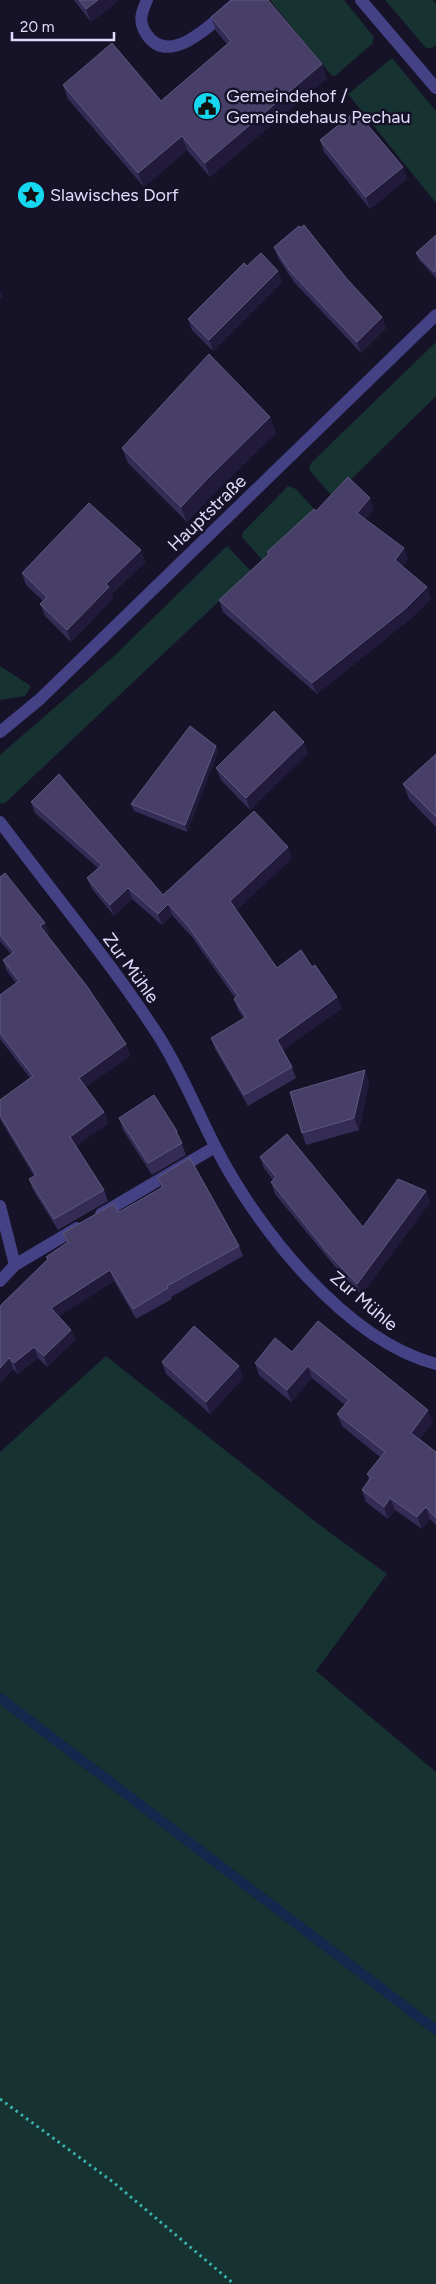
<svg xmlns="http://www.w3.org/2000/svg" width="436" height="2284" viewBox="0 0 436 2284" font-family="Figtree,sans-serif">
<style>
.green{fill:#163231}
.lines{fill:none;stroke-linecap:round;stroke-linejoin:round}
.stream{stroke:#13284c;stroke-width:10}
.path{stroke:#39b3ad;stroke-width:3;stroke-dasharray:2.5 4;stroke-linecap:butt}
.service{stroke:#444184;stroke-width:12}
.minor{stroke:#444184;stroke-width:12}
.wall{fill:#352c55}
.shaded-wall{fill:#211a3b}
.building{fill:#473f67;stroke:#5f587e}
.labels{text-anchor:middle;stroke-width:5;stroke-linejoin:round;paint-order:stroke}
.poi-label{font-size:18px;fill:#e0dcfd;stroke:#161228;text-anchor:start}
.street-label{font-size:18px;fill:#e0dcfd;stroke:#161228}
</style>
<rect width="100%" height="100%" fill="#161228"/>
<g class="green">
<polygon points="270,0 344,0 374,37 372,44 335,76 331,75"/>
<polygon points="385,0 433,0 436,4 436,45 432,48 426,48"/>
<polygon points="392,58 436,111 436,203 348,94"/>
<polygon points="436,342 436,396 333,497 310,471 309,467 312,462"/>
<polygon points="288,486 296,489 315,510 262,560 242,537 243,532"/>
<polygon points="227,546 251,571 4,804 0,803 0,755 113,657"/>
<polygon points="0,666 31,686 25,696 0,700"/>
<polygon points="106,1356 321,1526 387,1574 316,1671 436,1772 436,2284 0,2284 0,1452"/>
</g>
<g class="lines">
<polyline class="stream" points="0,1698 436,2030"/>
<polyline class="path" points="0,2099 113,2182 234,2284"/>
<path class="service" d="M147 0C141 13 138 22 147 35 171 70 219 17 239 0"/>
<g class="minor">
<polyline points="361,0 436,88"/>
<polyline points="0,732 40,699 436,315"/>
<path d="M0 822C53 893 110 961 158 1035 181 1071 196 1109 215 1146 256 1227 345 1340 436 1364"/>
<polyline points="0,1206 15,1265"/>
<polyline points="101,1214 215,1147"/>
<polyline points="0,1281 15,1265 77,1228"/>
</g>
</g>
<g class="wall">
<polygon points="74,0 119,0 91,22"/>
<polygon points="211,17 327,78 210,177 187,150 144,187 68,99 63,85 161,101 227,44 216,31"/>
<polygon points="320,140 403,167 407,179 370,209 324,152"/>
<polygon points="436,235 436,278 419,260 416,253"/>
<polygon points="274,247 347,279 382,317 386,328 361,353 294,282 278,258"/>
<polygon points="247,266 278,271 282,282 213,351 192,330 188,319"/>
<polygon points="270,417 276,433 214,493 187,522 128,463 122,448"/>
<polygon points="374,509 365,520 408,559 402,567 431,599 409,620 317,694 223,612 219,600 268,554 267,552 316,511"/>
<polygon points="141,550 145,562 112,594 113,598 71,642 45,616 40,604 43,601 26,585 22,573"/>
<polygon points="216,746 218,752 187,832 134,811 131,804"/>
<polygon points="308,753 250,810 221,780 216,768"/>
<polygon points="436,754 436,827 409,799 403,784"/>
<polygon points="31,802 163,895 292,858 236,910 277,968 342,1008 283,1050 292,1067 296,1078 248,1106 215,1049 211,1038 244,1019 238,1010 234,999 235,998 192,937 172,915 162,925 132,899 114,916 92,889 87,878 98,868 35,813"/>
<polygon points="0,877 45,923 49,934 47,935 126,1044 130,1056 85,1087 104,1112 108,1123 76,1146 104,1190 108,1201 58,1230 33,1190 29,1179 34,1176 0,1119 0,1100 30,1078 0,1039 0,995 16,983 7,971 3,960 11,954 0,941"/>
<polygon points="369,1082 359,1130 306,1145 302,1133"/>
<polygon points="119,1118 177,1131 186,1155 152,1175 123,1130"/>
<polygon points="260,1157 363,1227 426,1191 430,1202 361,1295 332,1263 275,1194 271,1182 273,1180 264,1168"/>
<polygon points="157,1178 239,1246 243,1256 171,1297 172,1299 136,1319 114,1281 59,1316 71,1330 75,1340 47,1367 38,1358 18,1374 13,1369 0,1383 0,1306 48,1260 46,1257 67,1243 63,1233 119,1212 161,1188"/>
<polygon points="292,1352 433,1422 420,1439 436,1452 436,1525 430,1519 422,1529 395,1510 388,1519 366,1502 362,1490 369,1480 367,1474 380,1457 342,1426 337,1414 345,1405 312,1378 291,1402 259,1375 255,1363"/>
<polygon points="162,1362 239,1366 243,1378 210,1414 166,1374"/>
</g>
<g class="shaded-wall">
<polygon points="98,0 119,0 91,22 86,9"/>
<polygon points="322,64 327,78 210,177 205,163"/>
<polygon points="182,136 187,150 144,187 138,173"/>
<polygon points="403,167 407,179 370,209 366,197"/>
<polygon points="278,271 282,282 213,351 209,340"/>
<polygon points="0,289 3,297 0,299"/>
<polygon points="382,317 386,328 361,353 357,342"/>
<polygon points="270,417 276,433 214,493 187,522 181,507 208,478"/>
<polygon points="370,498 374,509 361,525 357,513"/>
<polygon points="404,548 408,559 399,571 395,560"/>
<polygon points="141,550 145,562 112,594 113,598 71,642 67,630 106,584"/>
<polygon points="427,587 431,599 409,620 317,694 312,683"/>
<polygon points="304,742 308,753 250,810 246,798"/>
<polygon points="216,746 218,752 187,832 185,825"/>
<polygon points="288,847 292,858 234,913 230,901"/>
<polygon points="128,888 132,899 114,916 110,905"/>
<polygon points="168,904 172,915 162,925 158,914"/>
<polygon points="45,923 49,934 44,937 40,926"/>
<polygon points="337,997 342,1008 281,1052 277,1040"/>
<polygon points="126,1044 130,1056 83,1089 79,1078"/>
<polygon points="365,1070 369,1082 359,1130 354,1118"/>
<polygon points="104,1112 108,1123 74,1148 70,1137"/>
<polygon points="426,1191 430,1202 361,1295 357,1284"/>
<polygon points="110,1270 114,1281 55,1319 51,1308"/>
<polygon points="71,1330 75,1340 47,1367 44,1356"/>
<polygon points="34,1347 38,1358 18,1374 14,1363"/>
<polygon points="9,1358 13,1369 0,1383 0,1368"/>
<polygon points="239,1366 243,1378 210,1414 206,1402"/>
<polygon points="308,1366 312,1378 291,1402 287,1390"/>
<polygon points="428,1410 433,1422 415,1445 411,1433"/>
<polygon points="390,1498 395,1510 388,1519 384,1507"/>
<polygon points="426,1507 430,1519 422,1529 417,1517"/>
</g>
<g class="building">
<polygon points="79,0 98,0 86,9"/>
<polygon points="232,0 268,0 322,64 205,163 182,136 138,173 63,85 112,43 161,101 231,41 211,17"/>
<polygon points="356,111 403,167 366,197 320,140"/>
<polygon points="304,225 347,279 382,317 357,342 290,271 274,247 299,226 300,228"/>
<polygon points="436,235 436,270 434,272 416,253"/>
<polygon points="261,253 278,271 209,340 188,319 244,263 247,266"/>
<polygon points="209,354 270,417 208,478 181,507 122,448"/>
<polygon points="348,477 370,498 357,513 404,548 395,560 427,587 405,609 312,683 219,600 269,554 267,552 314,509 316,511"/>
<polygon points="89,503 141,550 106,584 109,587 67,630 40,604 47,597 22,573"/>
<polygon points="274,711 304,742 246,798 216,768"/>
<polygon points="190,726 216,746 185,825 131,804"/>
<polygon points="436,754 436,817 403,784"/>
<polygon points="59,774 163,895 254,811 288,847 230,901 277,968 301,950 312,967 315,965 337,997 277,1040 292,1067 244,1095 211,1038 246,1017 234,999 238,996 188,926 168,904 158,914 128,888 110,905 87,878 102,865 31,802"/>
<polygon points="5,873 45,923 40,926 86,985 126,1044 79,1078 104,1112 70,1137 104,1190 54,1219 29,1179 36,1175 0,1115 0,1100 33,1076 0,1033 0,995 19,981 3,960 14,952 0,935 0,877"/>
<polygon points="365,1070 354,1118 302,1133 290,1092"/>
<polygon points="154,1095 177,1131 176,1132 182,1143 148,1163 119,1118"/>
<polygon points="287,1134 363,1227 398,1179 426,1191 357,1284 327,1252 271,1182 276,1177 260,1157"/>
<polygon points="190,1158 239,1246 167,1286 168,1288 133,1309 110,1270 51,1308 71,1330 44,1356 34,1347 14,1363 9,1358 0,1368 0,1306 48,1259 46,1257 68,1242 63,1233 113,1204 119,1212 163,1187 157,1178"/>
<polygon points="318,1321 428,1410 411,1433 436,1452 436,1518 426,1507 417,1517 390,1498 384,1507 362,1490 371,1477 367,1474 385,1452 337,1414 349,1400 308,1366 287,1390 255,1363 275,1338 292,1352"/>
<polygon points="194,1326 239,1366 206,1402 162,1362"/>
</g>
<defs>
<symbol id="civic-disc" viewBox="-11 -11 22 22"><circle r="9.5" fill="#15d7ef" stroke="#161228"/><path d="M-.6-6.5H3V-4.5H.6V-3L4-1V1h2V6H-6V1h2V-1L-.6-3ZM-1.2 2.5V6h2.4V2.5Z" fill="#111"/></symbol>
<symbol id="sight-disc" viewBox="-11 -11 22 22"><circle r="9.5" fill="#15d7ef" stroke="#161228"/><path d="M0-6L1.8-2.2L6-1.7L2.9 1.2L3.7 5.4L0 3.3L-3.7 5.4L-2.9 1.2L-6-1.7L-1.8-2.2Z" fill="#111"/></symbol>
</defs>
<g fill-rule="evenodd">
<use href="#civic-disc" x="191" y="90" width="32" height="32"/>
<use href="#sight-disc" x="15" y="179" width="32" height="32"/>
</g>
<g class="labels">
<g class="poi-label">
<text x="226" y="102">Gemeindehof /<tspan x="226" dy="21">Gemeindehaus Pechau</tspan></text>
<text x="50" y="201">Slawisches Dorf</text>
</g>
<g class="street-label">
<text transform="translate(207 513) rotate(-44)" y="6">Hauptstraße</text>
<text transform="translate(131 968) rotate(54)" y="6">Zur Mühle</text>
<text transform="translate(364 1301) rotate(40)" y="6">Zur Mühle</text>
</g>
</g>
<path d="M12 32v8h102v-8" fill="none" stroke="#e0dcfd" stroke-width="2.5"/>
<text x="20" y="32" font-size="15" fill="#e0dcfd" stroke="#161228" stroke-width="4" paint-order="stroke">20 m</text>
</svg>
